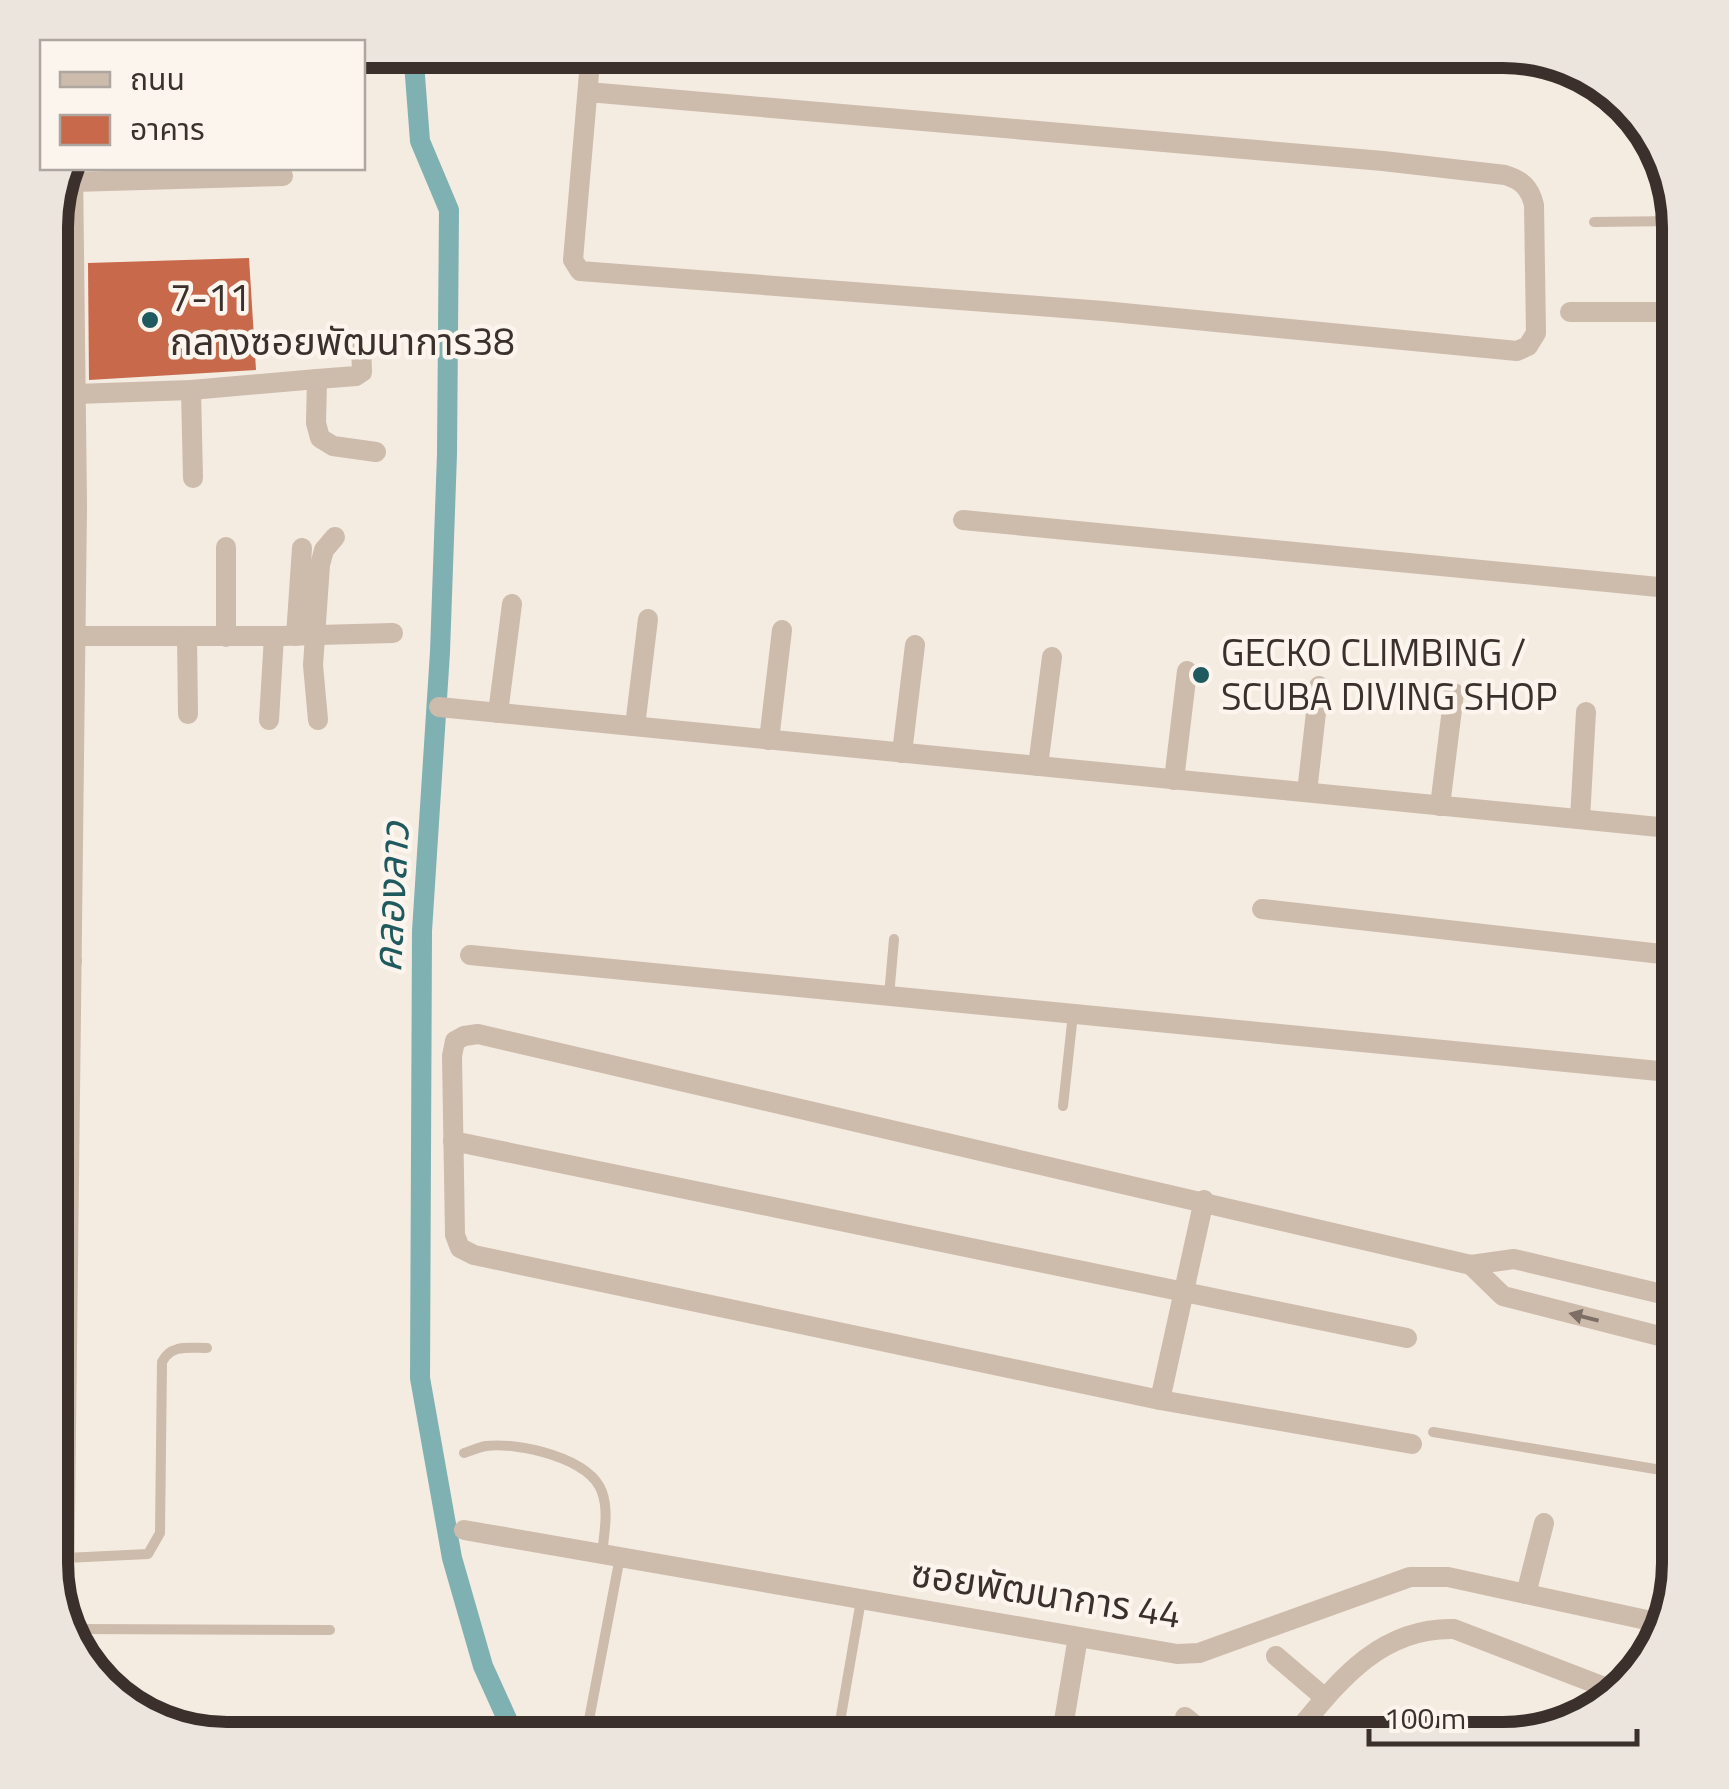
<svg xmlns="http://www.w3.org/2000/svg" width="1729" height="1789" viewBox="0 0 1729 1789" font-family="'Titillium Web','Noto Sans Thai',sans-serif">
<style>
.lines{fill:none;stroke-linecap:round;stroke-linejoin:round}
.canal{stroke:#7fb0b2;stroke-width:20}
.building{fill:#c8694b}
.lane{stroke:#cdbbac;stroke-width:10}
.street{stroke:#cdbbac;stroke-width:20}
.oneway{fill:#7d6f65}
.poi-dot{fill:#1f5a5e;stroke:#fbf5ee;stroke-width:4}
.labels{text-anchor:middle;stroke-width:9;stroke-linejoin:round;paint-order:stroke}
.poi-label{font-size:38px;fill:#3b302b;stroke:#fbf5ee;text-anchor:start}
.street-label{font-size:38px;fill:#3b302b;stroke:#fbf5ee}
.water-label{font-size:40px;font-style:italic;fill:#1f5a5e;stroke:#fbf5ee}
.rim{fill:none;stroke:#3b302b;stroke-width:12}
</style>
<rect width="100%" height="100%" fill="#f4ebe1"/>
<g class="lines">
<polyline class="canal" points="413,50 420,141 449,210 447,454 440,652 422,931 420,1378 452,1558 483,1666 516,1739"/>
</g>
<g class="building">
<polygon points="249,258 256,370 89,380 88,263"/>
<polygon points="1662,524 1679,525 1679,545 1661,544"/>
</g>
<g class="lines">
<g class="lane">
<polyline points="1594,222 1677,221"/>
<polyline points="50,847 72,845"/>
<polyline points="889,996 894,939"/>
<polyline points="1063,1106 1073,1014"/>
<polyline points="1433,1432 1679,1473"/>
<path d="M464 1453C471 1451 479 1447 486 1446 519 1442 590 1458 602 1492 609 1511 604 1534 602 1554"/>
<path d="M65 1558 148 1554 160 1533 162 1362C171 1344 189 1348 207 1348"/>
<polyline points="75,1629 330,1630"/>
<polyline points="588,1725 620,1557"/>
<polyline points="837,1739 861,1600"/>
</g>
<g class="street">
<path d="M588 92 1383 161 1505 175C1522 180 1530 188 1534 205L1536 333 1528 346 1517 351 1103 311 580 271 573 260 591 50"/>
<polyline points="73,182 283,176"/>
<polyline points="1570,312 1679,312"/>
<polyline points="317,379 356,376 362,372 361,344"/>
<polyline points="191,390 193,478"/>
<polyline points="76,394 191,390 317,379 316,423 320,438 333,446 376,452"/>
<polyline points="50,506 77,505"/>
<polyline points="963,520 1679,589"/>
<polyline points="226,547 226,637"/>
<polyline points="75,636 281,636 393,633"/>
<polyline points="187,636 188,714"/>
<polyline points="296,636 302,548"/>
<polyline points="50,661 75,660"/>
<polyline points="439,707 1679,829"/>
<polyline points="498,713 512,604"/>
<polyline points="269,720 274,636"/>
<polyline points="318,720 313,665 320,565 324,550 335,537"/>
<polyline points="635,726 648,619"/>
<polyline points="769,740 782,630"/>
<polyline points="902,753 915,645"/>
<polyline points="1038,766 1052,657"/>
<polyline points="1174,780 1187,671"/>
<polyline points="1307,792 1319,686"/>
<polyline points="1440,806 1454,693"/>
<polyline points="1580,819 1586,712"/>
<polyline points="1262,909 1679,956"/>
<polyline points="470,955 1679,1073"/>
<polyline points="50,962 72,961"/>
<polyline points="453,1141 1407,1338"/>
<polyline points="1471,1265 1503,1296 1679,1341"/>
<polyline points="1160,1400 1204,1200"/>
<polyline points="1412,1444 1160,1400 474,1255 460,1248 455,1235 452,1056 455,1041 464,1036 478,1034 1471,1265 1514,1259 1679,1298"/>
<polyline points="464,1530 1177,1654 1199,1653 1410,1577 1448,1577 1665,1624"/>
<polyline points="1526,1594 1544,1523"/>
<polyline points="64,1599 77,505 73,168"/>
<polyline points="1276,1656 1325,1698"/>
<polyline points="1185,1717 1212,1739"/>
<polyline points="947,1726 1014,1739"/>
<polyline points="1061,1739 1078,1637"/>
<path d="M1291 1739C1335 1686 1377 1627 1454 1629L1620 1693"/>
</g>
</g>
<defs><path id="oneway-solid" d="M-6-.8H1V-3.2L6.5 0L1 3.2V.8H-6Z" transform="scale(2.5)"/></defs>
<use class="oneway" href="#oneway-solid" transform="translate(1584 1317) rotate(-166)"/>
<g class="poi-dot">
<circle cx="150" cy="320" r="10"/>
<circle cx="1201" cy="675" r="10"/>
</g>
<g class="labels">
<g class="poi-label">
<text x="170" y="311">7-11<tspan x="170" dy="44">กลางซอยพัฒนาการ38</tspan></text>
<text x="1221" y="666">GECKO CLIMBING /<tspan x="1221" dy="44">SCUBA DIVING SHOP</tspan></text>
</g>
<g class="street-label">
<text transform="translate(1046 1594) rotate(9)" y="13">ซอยพัฒนาการ 44</text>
</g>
<g class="water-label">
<text transform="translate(391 897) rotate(-87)" y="14">คลองลาว</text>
</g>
</g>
<path d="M0 0H1729V1789H0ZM227 68H1503A159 159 0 0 1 1662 227V1563A159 159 0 0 1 1503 1722H227A159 159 0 0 1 68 1563V227A159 159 0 0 1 227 68Z" fill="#ece5de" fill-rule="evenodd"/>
<path class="rim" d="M227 68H1503A159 159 0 0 1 1662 227V1563A159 159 0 0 1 1503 1722H227A159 159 0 0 1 68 1563V227A159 159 0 0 1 227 68Z"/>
<rect x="40" y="40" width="325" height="130" fill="#fbf5ee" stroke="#aea6a0" stroke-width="2.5"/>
<rect x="60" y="72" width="50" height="15" fill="#cdbbac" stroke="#aea6a0" stroke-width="2.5"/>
<text x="130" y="90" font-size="30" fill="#3b302b">ถนน</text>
<rect x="60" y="115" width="50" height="30" fill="#c8694b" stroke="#aea6a0" stroke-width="2.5"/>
<text x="130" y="140" font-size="30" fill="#3b302b">อาคาร</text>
<path d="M1369 1729v15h268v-15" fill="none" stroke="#3b302b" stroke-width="5"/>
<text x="1384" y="1729" font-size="30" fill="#3b302b" stroke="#fbf5ee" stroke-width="8" paint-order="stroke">100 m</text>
</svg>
